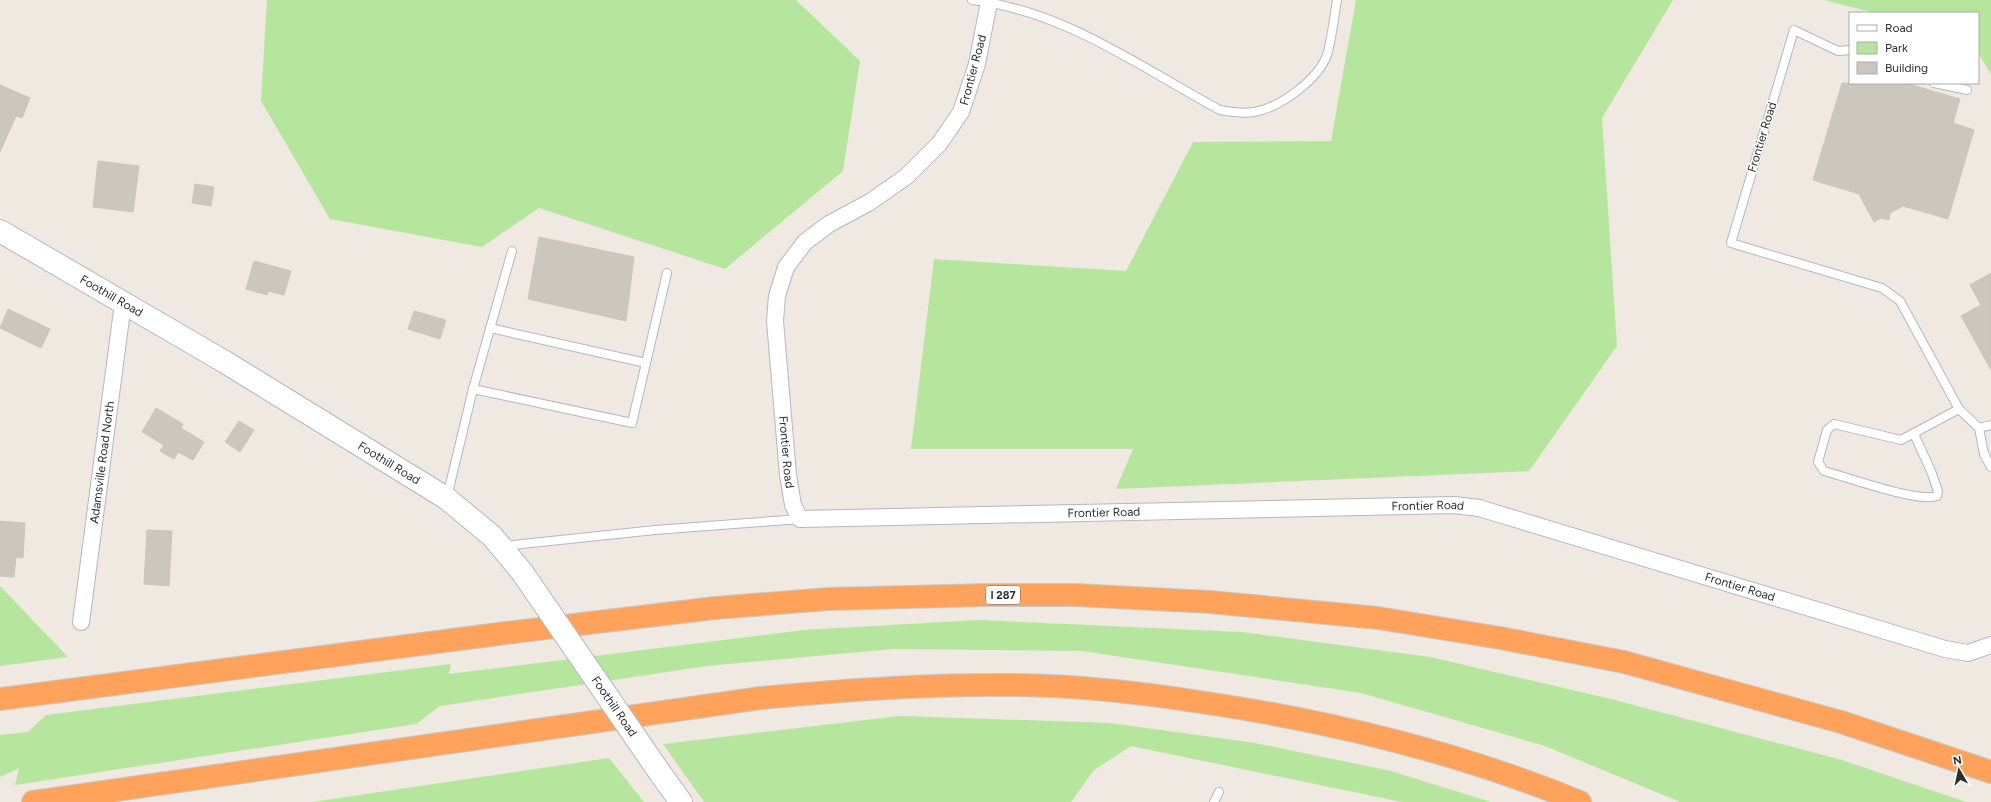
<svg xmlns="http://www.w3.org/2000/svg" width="1991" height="802" viewBox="0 0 1991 802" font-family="Figtree,sans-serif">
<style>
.green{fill:#b6e59e}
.building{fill:#cbc7bf;stroke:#cbc5ba}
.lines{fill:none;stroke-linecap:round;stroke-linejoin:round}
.lane-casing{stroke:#b4b7c1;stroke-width:10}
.street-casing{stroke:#b4b7c1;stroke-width:18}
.secondary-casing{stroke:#b4b7c1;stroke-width:24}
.highway-casing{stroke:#c9c9c9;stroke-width:24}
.lane{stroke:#fff;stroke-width:8}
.street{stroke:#fff;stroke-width:16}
.secondary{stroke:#fff;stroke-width:22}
.highway{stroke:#ffa35c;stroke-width:22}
.secondary-bridge-casing{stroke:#b4b7c1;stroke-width:24;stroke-linecap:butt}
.secondary-bridge{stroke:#fff;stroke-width:22}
.labels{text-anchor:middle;stroke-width:3;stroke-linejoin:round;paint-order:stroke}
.shield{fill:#fff;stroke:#6d6d6d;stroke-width:1}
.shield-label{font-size:11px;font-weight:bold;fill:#2e2e2e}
.street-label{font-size:12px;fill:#2e2e2e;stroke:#fff}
</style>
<rect width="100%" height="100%" fill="#efe9e1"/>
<g class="green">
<polygon points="267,0 796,0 860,61 843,171 725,269 539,208 482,247 330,219 261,101"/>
<polygon points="1356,0 1673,0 1602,118 1617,346 1529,471 1116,489 1133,449 911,449 934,259 1126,271 1193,142 1331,141"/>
<polygon points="1824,0 1991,0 1991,74 1978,53 1978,13 1875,13"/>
<polygon points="0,586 68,657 0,666"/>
<polygon points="978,620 1241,632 1430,657 1611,699 1842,760 1966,802 1680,802 1545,746 1361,693 1082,651 893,649 707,666 440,706 416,724 15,785 19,768 0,777 0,735 28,732 46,715 451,664 449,674 804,630"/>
<polygon points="900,716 1110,723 1255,743 1391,771 1491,802 1402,802 1131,746 1094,770 1071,802 704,802 663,744"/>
<polygon points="609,758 644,802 312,802"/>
</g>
<g class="building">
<polygon points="1842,83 1905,83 1960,99 1953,123 1974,130 1948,219 1903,206 1890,213 1889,220 1881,218 1874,222 1859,194 1813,180"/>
<polygon points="0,85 30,98 22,118 16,116 0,152"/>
<polygon points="98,161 139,166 133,212 93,207"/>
<polygon points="195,184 214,187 211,206 192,203"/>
<polygon points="539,237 634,257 626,321 528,299"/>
<polygon points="254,261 291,271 284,295 268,291 267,295 246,289"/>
<polygon points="1991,273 1991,370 1961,316 1981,305 1970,285"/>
<polygon points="8,309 50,329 41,348 0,328"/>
<polygon points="414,311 446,320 440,339 408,329"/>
<polygon points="156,408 183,424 181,428 204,442 193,460 178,452 174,459 160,451 164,445 142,432"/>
<polygon points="239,421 254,430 240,452 225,442"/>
<polygon points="0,521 25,523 23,558 16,557 14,577 0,576"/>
<polygon points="147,530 172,531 169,586 144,584"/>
</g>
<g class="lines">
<defs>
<g id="lane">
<path d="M972 0C1065 11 1140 67 1220 110 1231 112 1243 114 1254 112 1279 108 1318 80 1327 55 1332 38 1334 18 1337 0"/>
<polyline points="1850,50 1838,51 1794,30 1731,243 1882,288 1900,301 1959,409 1979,428 1984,454 1991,467"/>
<polyline points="1934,83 1967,90"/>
<polyline points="490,328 646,363"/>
<polyline points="473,389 512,251"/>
<polyline points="1979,428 1991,425"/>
<path d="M1914 434 1931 471 1938 491 1937 496C1919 503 1846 477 1824 471L1818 462 1827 430 1834 424 1901 440 1959 409"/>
<polyline points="447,497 473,389 632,423 667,273"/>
<polyline points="503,546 655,530 800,519"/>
<polyline points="1214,802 1219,792"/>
</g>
<g id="street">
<path id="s1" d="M989 2 977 64 961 112 939 144 907 176 870 202 829 224 805 242 786 267 777 296 775 321 788 475 793 505 800 519 1454 505 1479 508 1945 649 1968 653 1991 645"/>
<path id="s2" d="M81 622 123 303"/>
</g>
<g id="secondary">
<path id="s3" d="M0 231 225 362 446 498 492 536 522 572"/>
<polyline points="660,773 681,802"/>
</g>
<g id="highway">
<polyline points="0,699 506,633 715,608 828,599 987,595 1076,595 1210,602 1378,618 1500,638 1624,662 1841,722 1991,772"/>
<path d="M33 802 761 698C843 690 925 684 1008 685 1072 685 1136 692 1200 702 1330 721 1458 752 1580 802"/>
</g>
</defs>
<use href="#lane" class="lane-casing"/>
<use href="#street" class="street-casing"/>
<use href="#secondary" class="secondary-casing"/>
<use href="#highway" class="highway-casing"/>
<use href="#lane" class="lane"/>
<use href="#street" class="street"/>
<use href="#secondary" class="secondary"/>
<use href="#highway" class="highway"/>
<defs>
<g id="secondary-bridge">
<path id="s4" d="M522 572 660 773"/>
</g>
</defs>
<use href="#secondary-bridge" class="secondary-bridge-casing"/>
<use href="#secondary-bridge" class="secondary-bridge"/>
</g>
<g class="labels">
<rect class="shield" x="986" y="586" width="34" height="18" rx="3"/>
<g class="shield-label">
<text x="1003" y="599">I 287</text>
</g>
<g class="street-label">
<text transform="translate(973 70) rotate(-75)" y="4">Frontier Road</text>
<text transform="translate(1762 137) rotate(-73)" y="4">Frontier Road</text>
<text dy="4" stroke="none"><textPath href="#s3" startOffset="129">Foothill Road</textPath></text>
<text dy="4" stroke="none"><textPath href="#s1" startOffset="538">Frontier Road</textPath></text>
<text dy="4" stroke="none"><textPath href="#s2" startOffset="161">Adamsville Road North</textPath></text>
<text dy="4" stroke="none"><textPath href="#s3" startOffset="453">Foothill Road</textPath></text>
<text dy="4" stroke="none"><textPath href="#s1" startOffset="1235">Frontier Road</textPath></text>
<text dy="4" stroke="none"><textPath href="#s1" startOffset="911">Frontier Road</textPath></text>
<text dy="4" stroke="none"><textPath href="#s1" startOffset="1559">Frontier Road</textPath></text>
<text dy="4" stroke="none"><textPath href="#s4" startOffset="163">Foothill Road</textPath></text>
</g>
</g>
<rect x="1849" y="12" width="130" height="72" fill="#ffffff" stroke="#ababab"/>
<rect x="1857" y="25" width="20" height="6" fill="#ffffff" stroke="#ababab"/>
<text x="1885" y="32" font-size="12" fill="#2e2e2e">Road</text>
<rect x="1857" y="42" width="20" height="12" fill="#b6e59e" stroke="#ababab"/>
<text x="1885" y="52" font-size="12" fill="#2e2e2e">Park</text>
<rect x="1857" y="62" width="20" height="12" fill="#cbc7bf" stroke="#ababab"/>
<text x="1885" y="72" font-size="12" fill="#2e2e2e">Building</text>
<g transform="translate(1959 770) rotate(351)" stroke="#ffffff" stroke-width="3" paint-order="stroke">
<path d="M0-3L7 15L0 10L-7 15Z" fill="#2e2e2e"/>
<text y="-6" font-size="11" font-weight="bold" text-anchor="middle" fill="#2e2e2e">N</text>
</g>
</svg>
